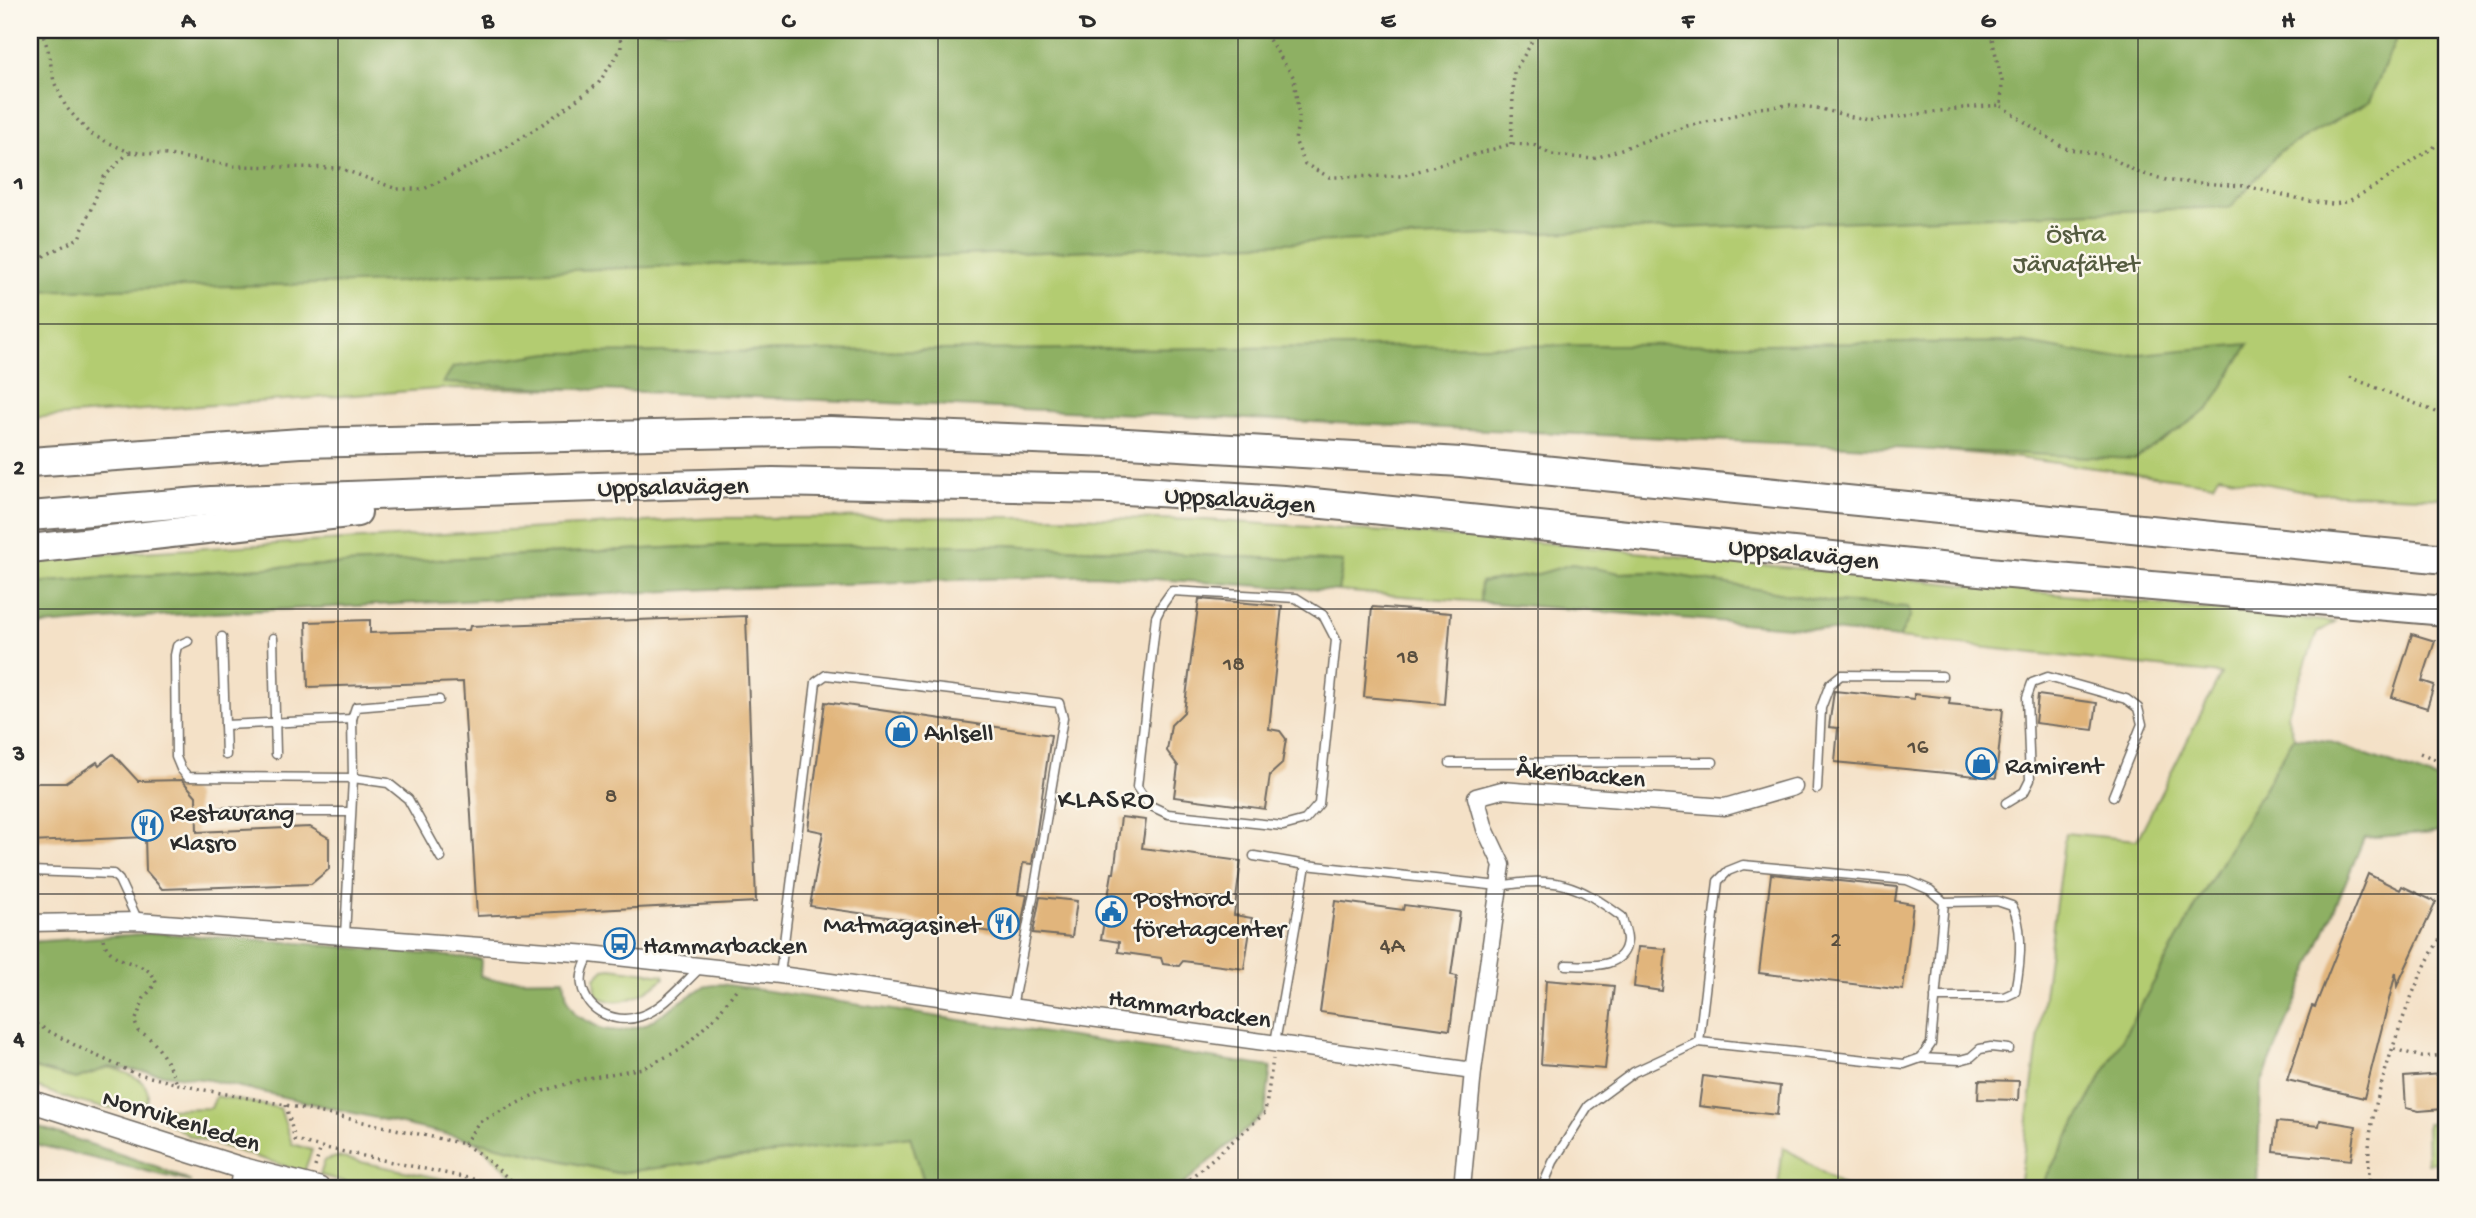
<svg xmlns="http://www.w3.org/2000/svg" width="2476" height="1218" viewBox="0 0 2476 1218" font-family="'Gochi Hand',sans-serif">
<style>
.green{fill:#b3cc71;stroke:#6f7c4e;stroke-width:2}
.forest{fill:#8eb063;stroke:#5c6e47;stroke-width:2}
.building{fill:#e1b57c}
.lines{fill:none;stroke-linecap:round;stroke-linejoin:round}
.service-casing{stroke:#716b62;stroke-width:11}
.minor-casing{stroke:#716b62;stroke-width:19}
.secondary-casing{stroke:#716b62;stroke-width:24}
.motorway-casing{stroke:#716b62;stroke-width:32}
.path{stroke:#716b62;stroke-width:3.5;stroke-dasharray:2 5;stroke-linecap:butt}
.service{stroke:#fff;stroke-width:8}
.minor{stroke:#fff;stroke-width:16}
.secondary{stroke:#fff;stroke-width:21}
.motorway{stroke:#fff;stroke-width:28}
.grid{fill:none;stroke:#2b2b2b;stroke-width:2;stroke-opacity:0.55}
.labels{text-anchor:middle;stroke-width:5;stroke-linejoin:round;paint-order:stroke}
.number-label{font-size:23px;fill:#584e3f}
.park-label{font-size:26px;fill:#545b40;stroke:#fbf7ec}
.street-label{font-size:26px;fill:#2b2b2b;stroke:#fbf7ec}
.poi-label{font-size:26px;fill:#2b2b2b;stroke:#fbf7ec;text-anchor:start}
.neighbourhood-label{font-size:28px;letter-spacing:2px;fill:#2b2b2b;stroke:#fbf7ec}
.neatline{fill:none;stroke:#2b2b2b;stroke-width:2.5}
.grid-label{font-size:23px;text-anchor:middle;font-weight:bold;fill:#2b2b2b}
</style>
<rect width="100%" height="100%" fill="#fbf7ec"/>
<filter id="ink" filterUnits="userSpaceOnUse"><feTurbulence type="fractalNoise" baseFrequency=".0143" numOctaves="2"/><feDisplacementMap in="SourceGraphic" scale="14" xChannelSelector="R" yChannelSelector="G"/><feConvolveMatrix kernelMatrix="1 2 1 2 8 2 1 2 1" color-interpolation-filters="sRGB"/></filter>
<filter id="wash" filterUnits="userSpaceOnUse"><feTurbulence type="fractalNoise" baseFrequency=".00686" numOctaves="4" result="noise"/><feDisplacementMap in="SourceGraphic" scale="28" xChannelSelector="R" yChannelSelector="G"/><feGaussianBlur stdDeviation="1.57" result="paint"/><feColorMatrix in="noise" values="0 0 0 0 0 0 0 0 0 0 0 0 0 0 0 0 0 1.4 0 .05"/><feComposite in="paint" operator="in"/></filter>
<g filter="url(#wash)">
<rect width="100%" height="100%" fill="#f4e1c7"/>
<g class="green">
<polygon points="30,30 2446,30 2446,498 2316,493 2219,475 2214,484 2012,457 1583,419 1172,393 453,388 30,418"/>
<polygon points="1054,517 1205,520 1535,542 2335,622 2317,633 2287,715 2294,737 2196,906 2040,1188 2019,1188 2065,833 2137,840 2221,674 1899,638 1911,615 1892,605 1832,602 1657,572 1620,573 1572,565 1535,575 1481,582 1480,602 1338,591 1343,562 1006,545 725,545 246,569 30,583 30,562 91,555 714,518"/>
<path d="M611 968 663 975 664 978C647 993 615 1013 596 993L595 978 604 969Z"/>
<path d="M30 1067 76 1079 109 1067C125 1072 154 1080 147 1102 108 1118 68 1098 30 1085Z"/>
<polygon points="216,1096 280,1108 292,1144 312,1150 304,1172 190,1136 160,1118 161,1109 211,1108"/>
<polygon points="2446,1122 2446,1162 2427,1163 2426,1123"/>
<polygon points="910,1136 926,1188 534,1188 525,1187 476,1141 617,1173"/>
<polygon points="1783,1147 1847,1188 1778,1188"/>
<polygon points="337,1157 486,1188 367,1188 320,1175 325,1160"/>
</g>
<g class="forest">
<polygon points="30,30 2400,30 2369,102 2280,151 2231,207 466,274 399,282 30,291"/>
<polygon points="2020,342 2108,357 2249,344 2209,409 2135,459 443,383 453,367 549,353"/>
<polygon points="725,545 1006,545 1343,562 1338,591 1094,575 712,589 169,615 30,626 30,583 246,569"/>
<polygon points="1572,564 1620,573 1657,572 1832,602 1908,607 1911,615 1899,638 1813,629 1480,602 1481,582 1535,575"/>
<polygon points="2294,737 2328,741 2446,783 2446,831 2364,838 2261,1084 2257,1188 2040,1188 2196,906"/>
<polygon points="156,933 287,942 481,959 480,976 494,980 564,979 567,1000 576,1015 602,1029 620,1031 645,1025 703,987 721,984 1271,1067 1265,1113 1179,1188 926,1188 910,1136 617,1173 209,1080 109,1067 76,1079 30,1067 30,942"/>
<polygon points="30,1124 158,1167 191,1182 30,1143"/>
</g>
<g id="blocks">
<g class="building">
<polygon points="1199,599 1282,606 1269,729 1280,731 1286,739 1282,764 1270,775 1265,809 1174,797 1178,766 1167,751 1171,725 1184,712"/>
<polygon points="1372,607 1451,613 1444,704 1364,697"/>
<polygon points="746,616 756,902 477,916 463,682 308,687 306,622 370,620 370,633 469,630 470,626"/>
<polygon points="2412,634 2435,641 2422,681 2434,685 2427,708 2392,697"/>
<polygon points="1834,691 1914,699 1914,694 1950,698 1949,704 2003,709 1996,778 1835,762 1838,728 1829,727"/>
<polygon points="2038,695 2097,703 2093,730 2035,723"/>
<polygon points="825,702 1051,735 1032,864 1023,863 1018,894 1027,895 1020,931 1013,930 1012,935 810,906 823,832 808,829"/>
<polygon points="113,754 138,781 182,780 196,796 197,832 310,827 329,838 329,869 311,884 162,889 146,871 145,837 30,842 30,783 65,783 97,762 99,765"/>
<polygon points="1121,817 1146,820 1142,848 1241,861 1234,915 1252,918 1244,969 1183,961 1179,966 1163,964 1161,958 1118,952 1119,942 1101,939 1112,873 1114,873"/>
<polygon points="1771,874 1897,887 1895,901 1913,904 1903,990 1759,973"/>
<polygon points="2368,874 2400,890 2402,886 2436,902 2397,986 2396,972 2364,1098 2287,1080 2312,1006 2315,1007"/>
<polygon points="1040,897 1077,901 1072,937 1033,933"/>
<polygon points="1335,901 1403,910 1404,905 1460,912 1451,975 1457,976 1450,1030 1320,1012"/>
<polygon points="1638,947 1666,949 1662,991 1634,987"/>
<polygon points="1546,980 1614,986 1605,1069 1541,1064"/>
<polygon points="2440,1074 2443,1109 2419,1111 2406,1108 2404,1077"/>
<polygon points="1703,1076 1780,1086 1777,1115 1699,1106"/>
<polygon points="1979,1080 2019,1081 2018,1100 1978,1099"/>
<polygon points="2320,1120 2356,1126 2351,1160 2274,1152 2277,1122 2319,1126"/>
</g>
</g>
</g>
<g filter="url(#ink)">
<use href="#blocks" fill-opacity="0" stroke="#716b62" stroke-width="2"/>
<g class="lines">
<defs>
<g id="service">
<polygon points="1172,591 1296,598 1323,615 1336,640 1319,804 1305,820 1283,826 1168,814 1149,805 1137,787 1156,617 1162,605"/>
<polyline points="222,637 226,755"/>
<polyline points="273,638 276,754"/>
<polyline points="188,641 177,646 175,655 176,757 181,769 188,777 353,778 388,783 408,799 441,858"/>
<polyline points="352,719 356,707 439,700"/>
<polyline points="225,725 352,719 353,778 345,936"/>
<polyline points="1450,763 1713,762"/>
<polyline points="1817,789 1821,708 1830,684 1841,675 1942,676"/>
<polyline points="2006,803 2024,792 2030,780 2027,697 2032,683 2048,677 2126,699 2138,708 2142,724 2113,796"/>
<polyline points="221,812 350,812"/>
<path d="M1254 856 1306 865 1499 886C1556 876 1576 883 1622 917 1623 924 1627 933 1627 940 1625 971 1586 965 1566 965"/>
<polyline points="30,871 113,874 119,880 138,921"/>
<path d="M590 954C585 964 580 974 582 985 586 1012 617 1025 641 1016 664 1008 683 984 700 968"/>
<polyline points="780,975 816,682 826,675 1059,703 1063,718 1035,887 1012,1007"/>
<path d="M1935 997H2004L2015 992C2020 966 2025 929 2012 906L1997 901 1944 902"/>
<polyline points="1275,1043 1306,865"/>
<polyline points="1921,1058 1960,1060 1971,1057 1980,1049 1991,1047 2009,1049"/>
<polyline points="1542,1188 1553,1162 1588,1106 1634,1072 1699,1042 1904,1064 1921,1058 1931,1044 1944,902 1930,890 1907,880 1743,865 1728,871 1718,881 1699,1042"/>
</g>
<g id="minor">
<polyline points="30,923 138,921 590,954 780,975 1473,1071 1462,1188"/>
<polyline points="1473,1071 1502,865 1485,829 1476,797 1502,790 1725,807 1794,787"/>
<polyline points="238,1188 241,1168"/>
</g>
<polyline id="secondary" points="30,1101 241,1168 319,1188"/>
<g id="motorway">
<polyline points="30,462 301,443 830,431 1110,442 1461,462 2446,559"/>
<polyline points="30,516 211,501 563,488 773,482 1110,489 1284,500 1999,573 2446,611"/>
<polyline points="30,549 357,512"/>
</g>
</defs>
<use href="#service" class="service-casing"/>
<use href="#minor" class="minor-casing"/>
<use href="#secondary" class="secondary-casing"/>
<use href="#motorway" class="motorway-casing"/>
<g class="path">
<polyline points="41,30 48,49 54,82 66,107 90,134 129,152 169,155 235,166 339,168 397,189 424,189 504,149 549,120 598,84 621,49 620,30"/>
<polyline points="1259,30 1270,41 1294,78 1299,117 1295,140 1305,164 1329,177 1401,176 1511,144 1534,145 1552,155 1593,159 1687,126 1725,118 1758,108 1790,105 1817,108 1868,121 1963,108 2001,105 2002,81 1990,30"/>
<polyline points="2001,106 2064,148 2108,156 2137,172 2170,181 2245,186 2309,201 2333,204 2347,202 2379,184 2446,139"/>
<polyline points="1511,144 1514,72 1531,44 1531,30"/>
<polyline points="30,259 38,259 79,238 104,177 129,152"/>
<polyline points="2350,377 2446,416"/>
<polyline points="2420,753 2446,764"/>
<path d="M103 939C112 970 150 957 156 983L144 998 135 1022 138 1031C159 1040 168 1066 178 1085"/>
<polyline points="30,1021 84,1050 134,1073 199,1089 286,1105 464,1144 481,1155 520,1188"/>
<polyline points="2394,1049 2422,1057 2446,1055"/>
<polyline points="286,1105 295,1140 321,1147"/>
<polyline points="464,1144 479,1122 540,1092 583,1079 643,1068 682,1049 717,1015 738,987"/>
<polyline points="315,1167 321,1147 515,1188"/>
<polyline points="1179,1188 1265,1113 1273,1059"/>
<path d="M2370 1188C2368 1166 2368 1145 2372 1123 2379 1082 2419 960 2446 932"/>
</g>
<use href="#service" class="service"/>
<use href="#minor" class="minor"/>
<use href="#secondary" class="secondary"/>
<use href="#motorway" class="motorway"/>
</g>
</g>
<path class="grid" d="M338 30V1188M638 30V1188M938 30V1188M1238 30V1188M1538 30V1188M1838 30V1188M2138 30V1188M30 324H2446M30 609H2446M30 894H2446"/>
<defs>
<symbol id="shop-ring" viewBox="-11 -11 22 22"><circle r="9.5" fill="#fbf7ec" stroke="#1f6fb2" stroke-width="1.5"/><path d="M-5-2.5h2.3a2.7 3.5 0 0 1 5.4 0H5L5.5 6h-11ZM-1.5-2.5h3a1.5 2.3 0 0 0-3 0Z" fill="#1f6fb2"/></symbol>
<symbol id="restaurant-ring" viewBox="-11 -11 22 22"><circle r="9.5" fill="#fbf7ec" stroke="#1f6fb2" stroke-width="1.5"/><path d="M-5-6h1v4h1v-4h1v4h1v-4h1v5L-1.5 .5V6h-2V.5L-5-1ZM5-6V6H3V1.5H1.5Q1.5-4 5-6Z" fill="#1f6fb2"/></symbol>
<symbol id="civic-ring" viewBox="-11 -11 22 22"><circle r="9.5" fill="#fbf7ec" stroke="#1f6fb2" stroke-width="1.5"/><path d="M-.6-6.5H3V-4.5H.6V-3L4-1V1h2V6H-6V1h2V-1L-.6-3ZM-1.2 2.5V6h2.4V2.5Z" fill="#1f6fb2"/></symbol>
<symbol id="bus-ring" viewBox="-11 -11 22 22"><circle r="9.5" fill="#fbf7ec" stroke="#1f6fb2" stroke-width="1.5"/><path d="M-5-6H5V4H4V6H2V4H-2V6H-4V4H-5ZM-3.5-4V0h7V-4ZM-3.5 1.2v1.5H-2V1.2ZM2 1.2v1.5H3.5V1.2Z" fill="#1f6fb2"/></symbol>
</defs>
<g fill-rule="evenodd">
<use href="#shop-ring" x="884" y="714" width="35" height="35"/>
<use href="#shop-ring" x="1964" y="746" width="35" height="35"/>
<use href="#restaurant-ring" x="130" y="808" width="35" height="35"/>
<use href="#civic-ring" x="1094" y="894" width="35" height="35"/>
<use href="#restaurant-ring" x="986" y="906" width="35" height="35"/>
<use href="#bus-ring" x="602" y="926" width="35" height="35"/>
</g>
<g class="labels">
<g class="number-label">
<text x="1408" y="663">18</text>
<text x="1234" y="670">18</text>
<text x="1918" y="753">16</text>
<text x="611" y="802">8</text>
<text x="1836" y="946">2</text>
<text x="1392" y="952">4A</text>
</g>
<g class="park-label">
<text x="2076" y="241">Östra<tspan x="2076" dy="30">Järvafältet</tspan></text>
</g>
<g class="street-label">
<text transform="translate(673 485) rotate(-1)" y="9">Uppsalavägen</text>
<text transform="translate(1240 498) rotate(4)" y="9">Uppsalavägen</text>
<text transform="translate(1804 552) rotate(6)" y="9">Uppsalavägen</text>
<text transform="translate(1581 772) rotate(5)" y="9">Åkeribacken</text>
<text transform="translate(1190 1007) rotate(8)" y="9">Hammarbacken</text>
<text transform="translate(182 1119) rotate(17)" y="9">Norrvikenleden</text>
</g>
<g class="poi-label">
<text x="924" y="740">Ahlsell</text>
<text x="2005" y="773">Ramirent</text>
<text x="170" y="820">Restaurang<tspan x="170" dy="30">Klasro</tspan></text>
<text x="1134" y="906">Postnord<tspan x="1134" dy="30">företagcenter</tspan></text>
<text x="980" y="932" text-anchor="end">Matmagasinet</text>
<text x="643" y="953">Hammarbacken</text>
</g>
<g class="neighbourhood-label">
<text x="1107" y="807">KLASRO</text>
</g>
</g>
<rect width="2476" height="1218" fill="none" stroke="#fbf7ec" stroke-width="77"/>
<rect x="38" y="38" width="2400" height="1142" class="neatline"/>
<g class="grid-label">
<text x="188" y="27">A</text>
<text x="488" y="27">B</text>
<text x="788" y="27">C</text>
<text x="1088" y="27">D</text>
<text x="1388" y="27">E</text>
<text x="1688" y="27">F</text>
<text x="1988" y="27">G</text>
<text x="2288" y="27">H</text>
<text x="19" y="189">1</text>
<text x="19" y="474">2</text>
<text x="19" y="760">3</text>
<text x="19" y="1045">4</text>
</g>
</svg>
